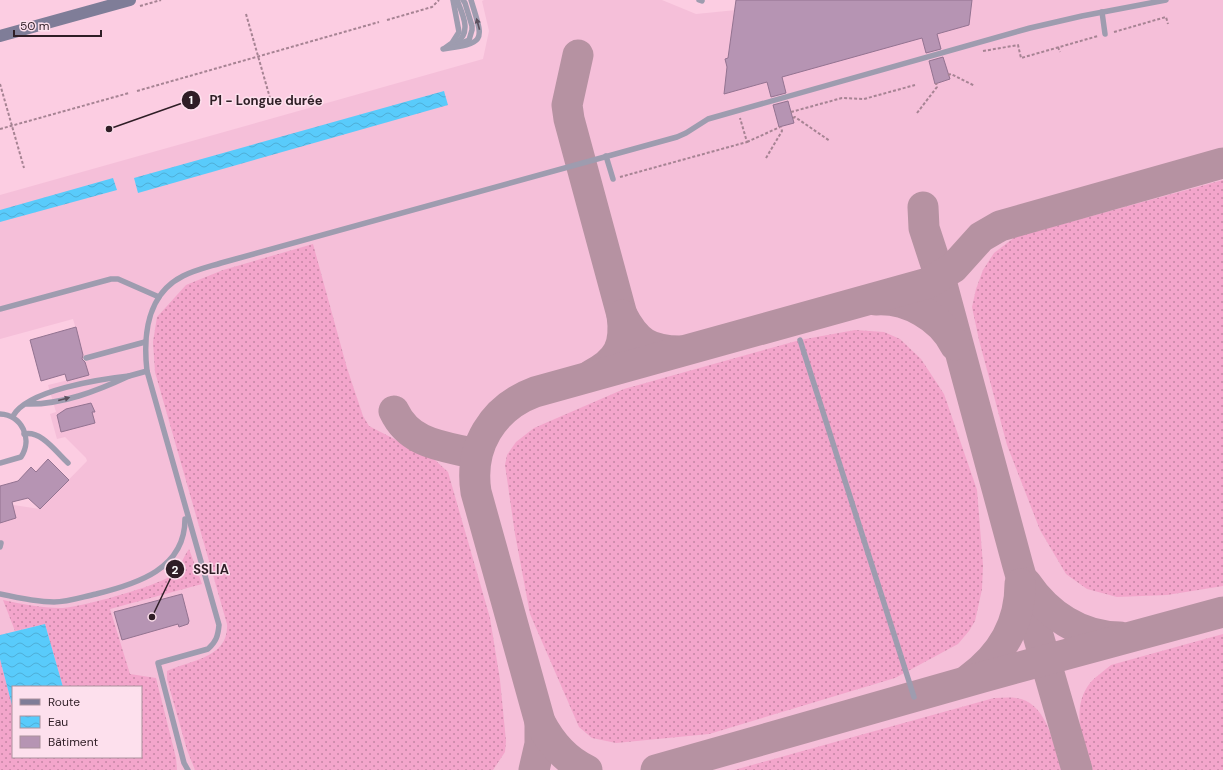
<svg xmlns="http://www.w3.org/2000/svg" width="1223" height="770" viewBox="0 0 1223 770" font-family="'DM Sans',sans-serif">
<style>
.built{fill:#f5bfd9;fill-rule:evenodd}
.grass{fill:url(#grass-dots)}
.water{fill:url(#water-waves)}
.lines{fill:none;stroke-linecap:round;stroke-linejoin:round}
.taxiway{stroke:#b692a2;stroke-width:31}
.building{fill:#b694b3;stroke:#937391}
.path{stroke:#a68393;stroke-width:2;stroke-dasharray:3 2;stroke-linecap:butt}
.lane{stroke:#9e9caf;stroke-width:5.5}
.secondary{stroke:#7f7d98;stroke-width:12}
.oneway{fill:#5b505d}
.leader{fill:none;stroke:#2f1e26;stroke-width:1.5}
.callout-dot{fill:#2f1e26;stroke:#fde0ed;stroke-width:1.5}
.mark-label{font-size:12px;text-anchor:middle;font-weight:bold;fill:#fff}
.callout-label{font-size:13px;text-anchor:middle;font-weight:bold;fill:#2f1e26;stroke:#fde0ed;stroke-width:3;stroke-linejoin:round;paint-order:stroke}
</style>
<defs>
<pattern id="grass-dots" width="8" height="8" patternUnits="userSpaceOnUse"><rect width="8" height="8" fill="#f3a5cb"/><path d="M2 2h.1M6 6h.1" fill="none" stroke="#c586a5" stroke-width="1.8" stroke-linecap="round"/></pattern>
<pattern id="water-waves" width="16" height="10" patternUnits="userSpaceOnUse"><rect width="16" height="10" fill="#59cbfb"/><path d="M0 5q4-4 8 0t8 0" fill="none" stroke="#4eaed7"/></pattern>
</defs>
<rect width="100%" height="100%" fill="#fccde2"/>
<path class="built" d="M484 0H662L696 14 837 0H1223V770H0V503L40 509 87 461 86 458 65 437 57 439 50 414 56 412 48 385 89 375 73 319 0 339V195L483 59 489 31 482 1ZM13 687H141V757H13Z"/>
<g class="grass">
<polygon points="1223,180 1223,586 1167,595 1117,597 1087,589 1066,574 1040,530 1007,445 979,340 972,307 976,289 983,270 994,253 1015,237"/>
<path d="M313 244 347 368 363 416 369 426 435 460 448 472 490 618 500 680 506 741 505 752 493 770H195L187 750 167 679V671C191 660 229 658 227 624L155 372 153 342 157 317 186 285 223 270Z"/>
<polygon points="855,330 884,332 900,339 921,359 944,394 977,490 983,565 982,589 975,621 969,631 958,644 895,678 709,734 616,743 592,738 579,727 530,614 515,534 505,465 507,455 516,442 534,428 624,389 800,340"/>
<path d="M189 549 202 584 110 609 130 674 156 678 176 758 177 770H0V659L13 709V757H141V687H63L45 624 15 631 3 600C22 604 41 608 61 608 79 608 163 585 175 573 180 567 184 556 189 549Z"/>
<path d="M1223 634V770H1091C1083 744 1070 708 1090 683 1096 676 1104 671 1111 665Z"/>
<path d="M994 698C1001 698 1009 697 1016 698 1047 702 1054 745 1061 770H734Z"/>
</g>
<g class="water">
<polygon points="444,91 448,105 138,193 134,178"/>
<polygon points="113,178 117,190 0,222 0,210"/>
<polygon points="45,624 63,687 13,687 13,709 0,659 0,635"/>
</g>
<g class="lines">
<g class="taxiway">
<polyline points="578,55 567,105 569,119 622,315"/>
<polyline points="923,207 924,228 940,277 1018,566 1077,770"/>
<path d="M876 300C907 298 941 317 955 345"/>
<path d="M591 375C619 361 626 345 622 315 636 342 649 351 680 351"/>
<path d="M394 411C410 445 444 446 476 454"/>
<path d="M1026 583C1047 614 1080 637 1120 637"/>
<path d="M969 679C1001 656 1020 625 1020 584"/>
<polyline points="534,770 540,744 540,722"/>
<path d="M587 770C565 760 551 743 540 722L476 492C469 447 492 408 535 392L928 283 953 268 981 237 1000 226 1223 163"/>
<polyline points="656,770 983,677 1223,612"/>
</g>
</g>
<g class="building">
<polygon points="736,0 972,0 969,25 937,34 941,49 926,53 922,38 782,77 786,93 771,97 767,82 724,94 727,67 725,59 728,58"/>
<polygon points="943,57 950,79 935,84 929,61"/>
<polygon points="788,101 794,123 779,127 773,105"/>
<polygon points="76,327 83,355 82,359 85,362 89,375 67,381 65,374 41,381 30,340"/>
<polygon points="91,403 95,412 92,412 95,423 61,432 57,415 66,409"/>
<polygon points="48,459 69,480 40,509 28,498 12,502 16,518 0,523 0,486 18,481 31,467 36,472"/>
<polygon points="182,594 189,621 188,624 179,627 178,624 122,640 114,612"/>
</g>
<g class="lines">
<g class="path">
<polyline points="140,6 161,0"/>
<polyline points="246,14 270,98"/>
<polyline points="387,20 432,7 439,0"/>
<polyline points="1114,32 1166,17 1168,24"/>
<polyline points="1058,47 1060,52"/>
<polyline points="983,51 1018,45 1021,58 1098,36"/>
<polyline points="948,75 951,74 975,86"/>
<polyline points="0,84 24,168"/>
<polyline points="137,91 379,22"/>
<polyline points="791,112 842,98 864,99 915,85"/>
<polyline points="917,113 937,87 936,83"/>
<polyline points="793,118 795,117 830,141"/>
<polyline points="0,129 129,93"/>
<polyline points="747,142 780,127"/>
<polyline points="766,158 782,131 781,127"/>
<polyline points="620,177 747,142 740,118"/>
</g>
<g class="lane">
<polyline points="699,0 702,1"/>
<polyline points="1102,12 1105,34"/>
<path d="M456 43C472 33 463 15 457 0"/>
<polyline points="459,44 469,40 472,30 472,26 465,3 463,0"/>
<polyline points="445,48 452,43 459,32 453,0"/>
<path d="M443 49C488 43 483 40 471 0"/>
<polyline points="606,156 613,179"/>
<polyline points="0,309 111,279 118,279 159,297"/>
<polyline points="800,340 914,697"/>
<polyline points="86,358 145,342"/>
<polyline points="129,376 147,371"/>
<path d="M0 414C22 415 33 439 21 457L0 463"/>
<path d="M13 416C27 390 101 379 129 376 97 391 61 405 26 404"/>
<path d="M24 434C41 430 56 452 68 463"/>
<polyline points="0,547 1,543"/>
<path d="M0 594C18 598 36 602 54 602 68 602 82 597 96 594 137 584 185 569 185 519"/>
<path d="M188 770 184 763 158 663 208 649C216 642 218 636 219 625L147 371C143 336 147 294 183 276 195 270 208 267 221 263L677 137 686 133 708 119 1030 28 1082 16 1166 0"/>
</g>
<polyline class="secondary" points="0,36 130,0"/>
</g>
<defs><path id="oneway-solid" d="M-6-.8H1V-3.2L6.5 0L1 3.2V.8H-6Z"/></defs>
<g class="oneway">
<use href="#oneway-solid" transform="translate(478 24) rotate(-105)"/>
<use href="#oneway-solid" transform="translate(64 399) rotate(-15)"/>
</g>
<path class="leader" d="M109 129L191 100M152 617L175 569"/>
<g class="callout-dot">
<circle cx="109" cy="129" r="4"/>
<circle cx="152" cy="617" r="4"/>
<circle cx="191" cy="100" r="10"/>
<circle cx="175" cy="569" r="10"/>
</g>
<g class="mark-label">
<text x="191" y="104">1</text>
<text x="175" y="574">2</text>
</g>
<g class="callout-label">
<text x="266" y="105">P1 - Longue durée</text>
<text x="211" y="574">SSLIA</text>
</g>
<rect x="12" y="686" width="130" height="72" fill="#fde0ed" stroke="#ab929d"/>
<rect x="20" y="699" width="20" height="6" fill="#7f7d98" stroke="#ab929d"/>
<text x="48" y="706" font-size="12" fill="#2f1e26">Route</text>
<rect x="20" y="716" width="20" height="12" fill="url(#water-waves)" stroke="#ab929d"/>
<text x="48" y="726" font-size="12" fill="#2f1e26">Eau</text>
<rect x="20" y="736" width="20" height="12" fill="#b694b3" stroke="#ab929d"/>
<text x="48" y="746" font-size="12" fill="#2f1e26">Bâtiment</text>
<path d="M14 30v6h87v-6" fill="none" stroke="#2f1e26" stroke-width="2"/>
<text x="20" y="30" font-size="12" fill="#2f1e26" stroke="#fde0ed" stroke-width="3" paint-order="stroke">50 m</text>
</svg>
